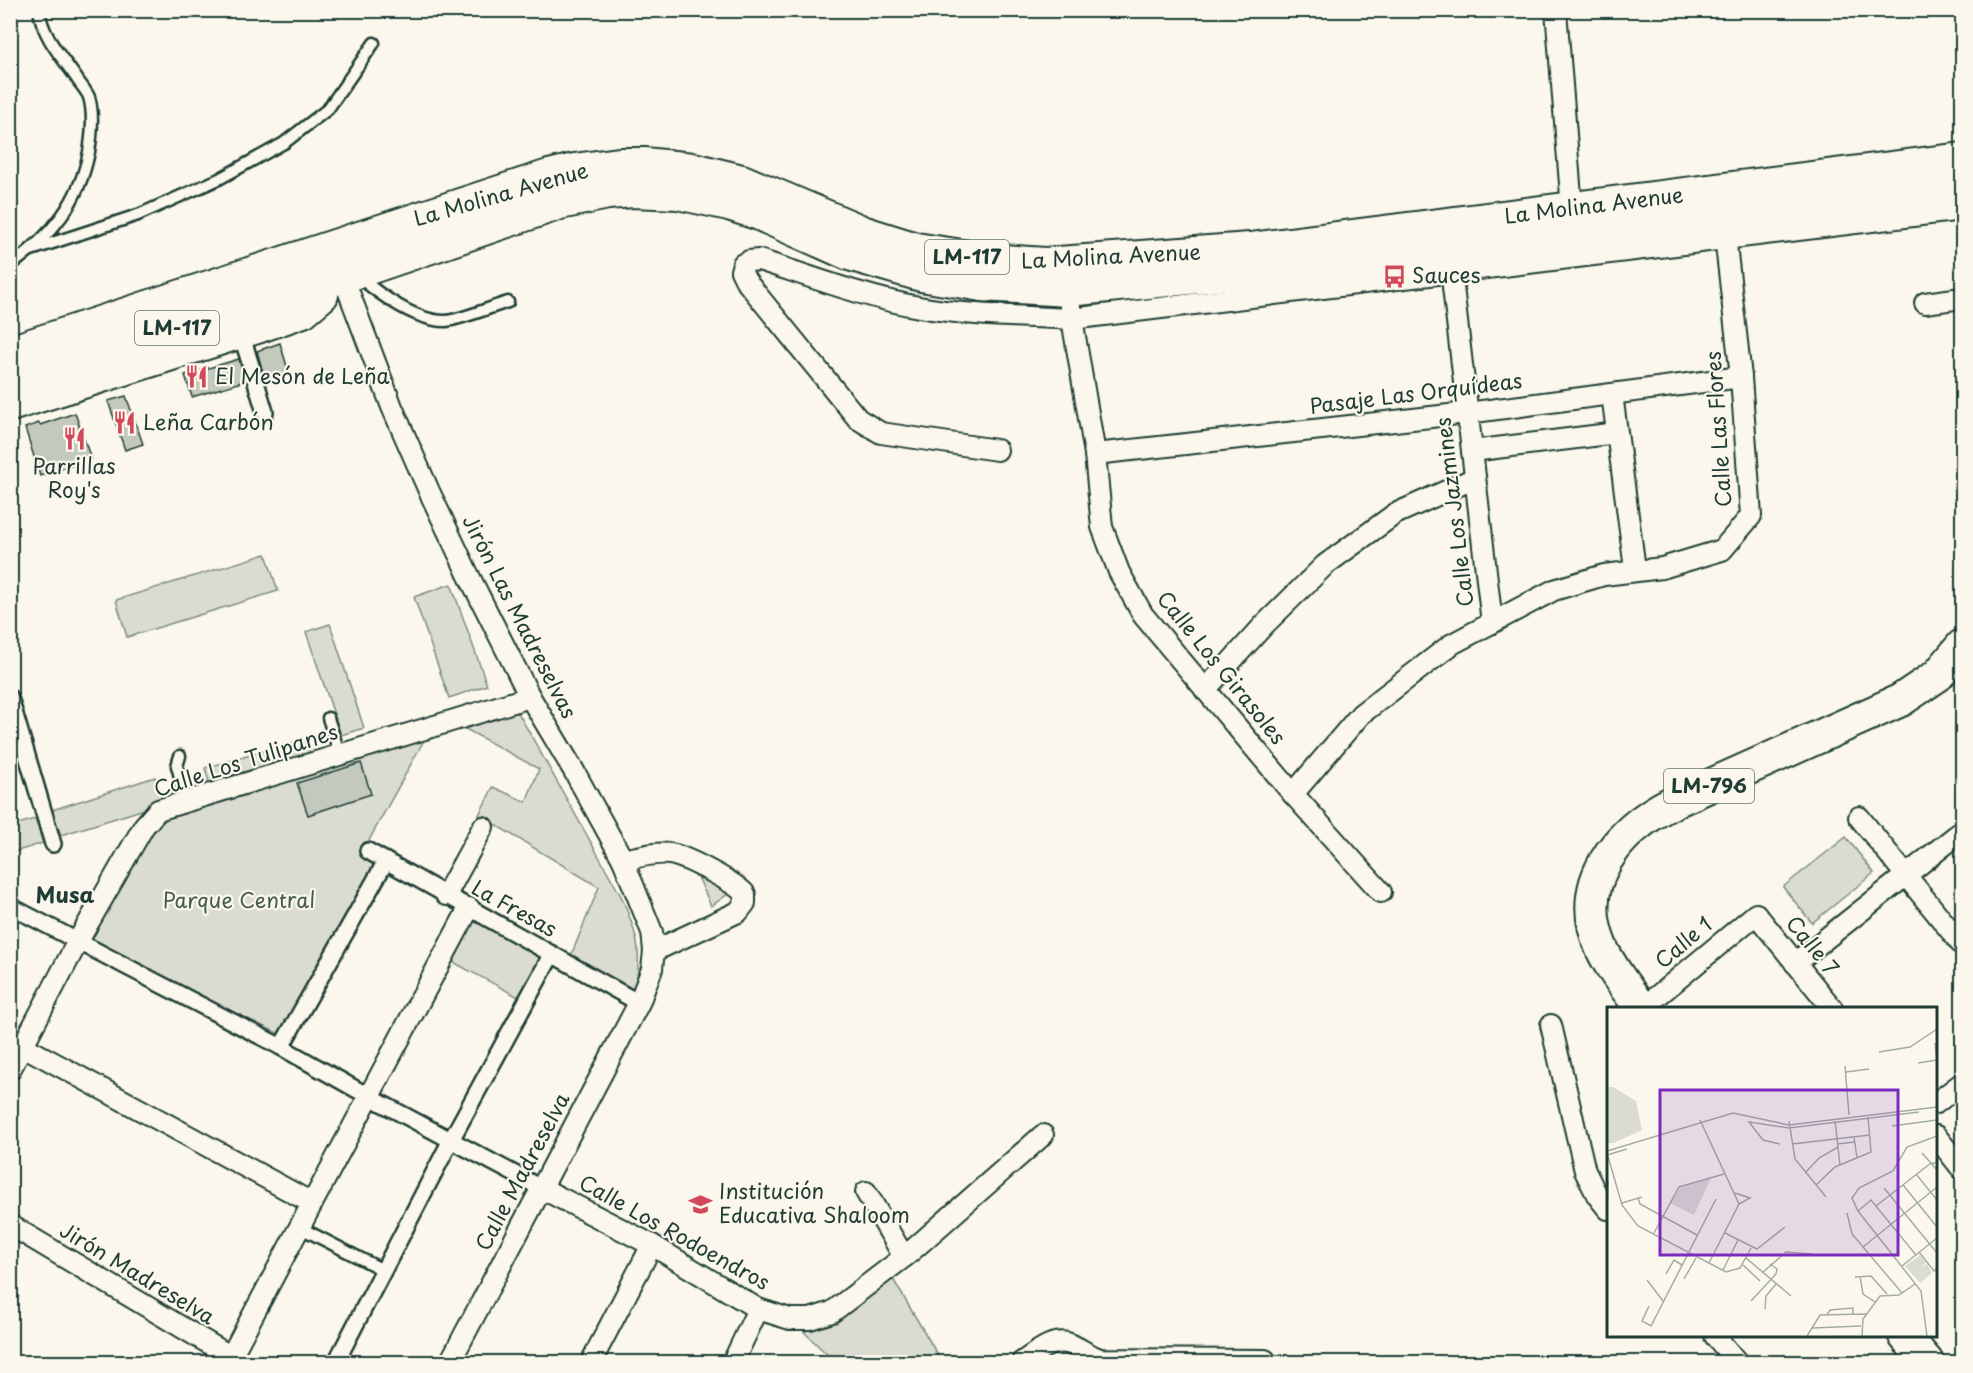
<svg xmlns="http://www.w3.org/2000/svg" width="1973" height="1373" viewBox="0 0 1973 1373" font-family="'Playpen Sans',sans-serif">
<style>
.green{fill:#dbdcd1;stroke:#7d8c82;stroke-width:1.5}
.building{fill:#c4c9be;stroke:#1f3d34;stroke-width:1.5}
.lines{fill:none;stroke-linecap:round;stroke-linejoin:round}
.service-casing{stroke:#1f3d34;stroke-width:15}
.pedestrian-casing{stroke:#1f3d34;stroke-width:20}
.minor-casing{stroke:#1f3d34;stroke-width:24}
.primary-casing{stroke:#1f3d34;stroke-width:36}
.service{stroke:#fbf7ec;stroke-width:10}
.pedestrian{stroke:#fbf7ec;stroke-width:15}
.minor{stroke:#fbf7ec;stroke-width:20}
.primary{stroke:#fbf7ec;stroke-width:32}
.labels{text-anchor:middle;stroke-width:4.5;stroke-linejoin:round;paint-order:stroke}
.shield{fill:#fbf7ec;stroke:#61756b;stroke-width:1.5}
.shield-label{font-size:20px;font-weight:bold;fill:#1f3d34}
.street-label{font-size:21px;fill:#1f3d34;stroke:#fbf7ec}
.poi-label{font-size:21px;fill:#1f3d34;stroke:#fbf7ec;text-anchor:start}
.park-label{font-size:21px;fill:#455d53;stroke:#fbf7ec}
.neighbourhood-label{font-size:22px;font-weight:bold;fill:#1f3d34;stroke:#fbf7ec}
.inset-road{fill:none;stroke:#a3ada2;stroke-width:1.5}
.view{fill:#7b2cbf;fill-opacity:0.15;stroke:#7b2cbf;stroke-width:3}
.inset-edge{fill:none;stroke:#1f3d34;stroke-width:3}
</style>
<rect width="100%" height="100%" fill="#fbf7ec"/>
<filter id="ink" filterUnits="userSpaceOnUse"><feTurbulence type="fractalNoise" baseFrequency=".0167" numOctaves="2"/><feDisplacementMap in="SourceGraphic" scale="12" xChannelSelector="R" yChannelSelector="G"/><feConvolveMatrix kernelMatrix="1 2 1 2 8 2 1 2 1" color-interpolation-filters="sRGB"/></filter>
<g filter="url(#ink)">
<g class="green">
<polygon points="266,554 278,591 127,637 116,600"/>
<polygon points="451,584 487,685 449,698 414,597"/>
<polygon points="330,624 364,728 341,735 306,632"/>
<path d="M515 707 621 896C638 935 643 952 634 995L570 958 599 887 479 815 493 787 526 802 539 769 460 726Z"/>
<polygon points="428,733 361,855 376,866 282,1035 83,941 148,837 166,819 193,808"/>
<polygon points="306,739 310,753 209,782 205,768"/>
<polygon points="155,777 164,803 61,835 52,810"/>
<polygon points="35,819 43,843 11,853 11,826"/>
<polygon points="1846,837 1874,873 1812,923 1783,887"/>
<polygon points="691,861 745,882 711,906"/>
<polygon points="475,917 547,955 524,1000 451,961"/>
<polygon points="893,1279 942,1362 835,1362 804,1332"/>
</g>
<g class="building">
<polygon points="280,343 289,373 265,380 257,351"/>
<polygon points="239,359 245,381 192,397 185,375"/>
<polygon points="126,396 143,444 125,450 108,401"/>
<polygon points="75,413 91,459 40,476 25,428 39,423 40,425"/>
<polygon points="361,763 371,794 308,815 297,783"/>
</g>
<g class="lines">
<defs>
<g id="service">
<polyline points="31,250 138,215 219,179 284,143 328,109 374,43"/>
<path d="M10 266C52 235 79 203 89 152 92 134 94 114 89 97 87 92 82 86 79 82 64 59 43 39 39 10"/>
<path d="M359 277C380 295 416 321 445 321 457 321 494 306 508 302"/>
<polyline points="328,718 340,755"/>
<polyline points="180,756 177,766 187,802"/>
<polyline points="299,1227 383,1270"/>
</g>
<g id="pedestrian">
<polyline points="241,333 265,412"/>
<polyline points="10,698 53,844"/>
<polyline points="368,851 639,1003"/>
<polyline points="10,906 281,1047 368,1096 541,1188"/>
<polyline points="281,1047 386,861"/>
<polyline points="336,1362 451,1140 552,954"/>
</g>
<g id="minor">
<polyline points="1556,10 1572,209"/>
<polyline points="1450,261 1492,623"/>
<polyline points="339,266 392,407 429,491 469,576 530,697 574,771 623,860 652,932 654,951 652,969 639,1003 450,1362"/>
<polyline points="1925,303 1962,298"/>
<polyline points="1070,307 1095,454 1102,527 1119,572 1143,615 1293,794 1381,892"/>
<polyline points="1612,394 1635,569"/>
<path d="M997 450 881 433 858 419 746 281 741 271 743 264 749 261 759 260C812 277 864 297 919 307 969 316 1020 316 1071 319L1962 210"/>
<polyline points="1472,451 1617,433"/>
<polyline points="1095,454 1467,413 1741,377"/>
<polyline points="1205,690 1265,624 1325,565 1395,514 1475,478"/>
<polyline points="1293,794 1361,714 1452,644 1554,590 1604,575 1662,568 1722,550 1751,516 1741,377 1724,227"/>
<polyline points="1859,817 1962,945"/>
<path d="M623 860C638 857 655 852 670 854 685 856 736 883 745 894V903L738 912 654 951"/>
<polyline points="446,895 483,827"/>
<polyline points="1795,963 1962,831"/>
<polyline points="1643,1008 1756,914 1832,1008"/>
<polyline points="1551,1025 1585,1171 1597,1195 1608,1209"/>
<polyline points="10,1039 312,1203"/>
<polyline points="10,1070 78,941 144,826 158,810 530,697"/>
<polyline points="1936,1103 1962,1083"/>
<polyline points="1936,1136 1962,1169"/>
<polyline points="541,1188 652,1245 758,1309 790,1319 810,1319 832,1312 908,1254 1043,1135"/>
<polyline points="866,1192 904,1257"/>
<polyline points="10,1225 240,1362"/>
<polyline points="1715,1336 1737,1362"/>
<polyline points="228,1362 469,908"/>
<polyline points="591,1362 652,1245"/>
<polyline points="733,1362 758,1309"/>
<path d="M1022 1362C1035 1354 1052 1337 1070 1344 1081 1349 1089 1355 1100 1359L1265 1360"/>
</g>
<g id="primary">
<polyline points="10,352 549,176 574,170 619,164 644,164 693,169 742,181 865,233 916,249 989,260 1045,264 1250,249 1962,159"/>
<polyline points="10,380 354,273 560,203 608,193 633,191 678,193 729,204 757,213 849,254 921,275 982,285 1068,290 1449,252 1962,189"/>
<polyline points="10,405 260,326 303,311 322,295"/>
<path d="M1641 1008C1627 989 1611 969 1601 947 1573 882 1618 830 1673 802L1901 700 1938 675 1962 646"/>
<polyline points="1905,1336 1927,1362"/>
</g>
</defs>
<use href="#service" class="service-casing"/>
<use href="#pedestrian" class="pedestrian-casing"/>
<use href="#minor" class="minor-casing"/>
<use href="#primary" class="primary-casing"/>
<use href="#service" class="service"/>
<use href="#pedestrian" class="pedestrian"/>
<use href="#minor" class="minor"/>
<use href="#primary" class="primary"/>
</g>
</g>
<defs>
<symbol id="bus-bare" viewBox="-9 -9 18 18"><path d="M-5-6H5V4H4V6H2V4H-2V6H-4V4H-5ZM-3.5-4V0h7V-4ZM-3.5 1.2v1.5H-2V1.2ZM2 1.2v1.5H3.5V1.2Z" fill="#d1495b" stroke="#fbf7ec" stroke-width="2.5" paint-order="stroke"/></symbol>
<symbol id="restaurant-bare" viewBox="-9 -9 18 18"><path d="M-5-6h1v4h1v-4h1v4h1v-4h1v5L-1.5 .5V6h-2V.5L-5-1ZM5-6V6H3V1.5H1.5Q1.5-4 5-6Z" fill="#d1495b" stroke="#fbf7ec" stroke-width="2.5" paint-order="stroke"/></symbol>
<symbol id="school-bare" viewBox="-9 -9 18 18"><path d="M0-5L7-2L0 1L-7-2ZM-4 1L0 2.5L4 1V4Q0 6-4 4Z" fill="#d1495b" stroke="#fbf7ec" stroke-width="2.5" paint-order="stroke"/></symbol>
</defs>
<g fill-rule="evenodd">
<use href="#bus-bare" x="1378" y="260" width="33" height="33"/>
<use href="#restaurant-bare" x="180" y="360" width="33" height="33"/>
<use href="#restaurant-bare" x="108" y="406" width="33" height="33"/>
<use href="#restaurant-bare" x="58" y="422" width="33" height="33"/>
<use href="#school-bare" x="684" y="1188" width="33" height="33"/>
</g>
<g class="labels">
<g class="shield">
<rect x="925" y="240" width="84" height="34" rx="4.5"/>
<rect x="135" y="311" width="84" height="34" rx="4.5"/>
<rect x="1664" y="769" width="90" height="34" rx="4.5"/>
</g>
<g class="shield-label">
<text x="967" y="264">LM-117</text>
<text x="177" y="335">LM-117</text>
<text x="1709" y="793">LM-796</text>
</g>
<g class="street-label">
<text transform="translate(501 195) rotate(-16)" y="7">La Molina Avenue</text>
<text transform="translate(1594 206) rotate(-7)" y="7">La Molina Avenue</text>
<text transform="translate(1111 257) rotate(-3)" y="7">La Molina Avenue</text>
<text transform="translate(1416 394) rotate(-7)" y="7">Pasaje Las Orquídeas</text>
<text transform="translate(1719 429) rotate(-94)" y="7">Calle Las Flores</text>
<text transform="translate(1455 512) rotate(-97)" y="7">Calle Los Jazmines</text>
<text transform="translate(519 617) rotate(63)" y="7">Jirón Las Madreselvas</text>
<text transform="translate(1221 668) rotate(51)" y="7">Calle Los Girasoles</text>
<text transform="translate(246 761) rotate(-18)" y="7">Calle Los Tulipanes</text>
<text transform="translate(514 909) rotate(29)" y="7">La Fresas</text>
<text transform="translate(1684 943) rotate(-40)" y="7">Calle 1</text>
<text transform="translate(1812 946) rotate(51)" y="7">Calle 7</text>
<text transform="translate(523 1172) rotate(-62)" y="7">Calle Madreselva</text>
<text transform="translate(674 1233) rotate(29)" y="7">Calle Los Rodoendros</text>
<text transform="translate(137 1274) rotate(31)" y="7">Jirón Madreselva</text>
</g>
<g class="poi-label">
<text x="1412" y="283">Sauces</text>
<text x="215" y="384">El Mesón de Leña</text>
<text x="143" y="430">Leña Carbón</text>
<text x="74" y="474" text-anchor="middle">Parrillas<tspan x="74" dy="24">Roy's</tspan></text>
<text x="719" y="1199">Institución<tspan x="719" dy="24">Educativa Shaloom</tspan></text>
</g>
<g class="park-label">
<text x="239" y="908">Parque Central</text>
</g>
<g class="neighbourhood-label">
<text x="65" y="903">Musa</text>
</g>
</g>
<g transform="translate(1607 1007)">
<rect width="330" height="330" fill="#fbf7ec"/>
<path d="M0 80H6L29 94 35 123 7 136H0ZM104 171 87 208 63 196 73 181ZM313 248 319 256 314 260 320 257 325 266 313 276 298 259Z" fill="#dbdcd1"/>
<path class="inset-road" d="M328 36 330 54M272 45 303 40 330 22M311 56 330 53M238 59 242 108M239 65 262 62M93 113 132 197 102 256M182 114 188 152 219 190M228 114 233 158M285 119 330 113M247 130 250 151M173 137 156 133 142 115 182 121 312 105M185 137 263 128M230 137 248 135M0 144 126 106 182 118 330 100M0 146 15 198 31 219 119 265 133 261 144 241M315 146 330 163M0 148 20 142M198 166 212 151 231 140M309 167 330 193M209 178 228 160 264 145 261 110M296 178 330 220M277 181 330 246M128 186 143 191 132 197M31 191 33 197 90 228M15 196 35 190M269 199 324 156H330M251 204 264 193 309 248M0 205 1 174M240 206 245 227 295 286M47 226 72 180 117 167M118 226 150 242 178 220M256 240 330 180M312 245 327 264 330 261M139 251 184 289M136 258 153 274M295 259 330 231M116 263 131 233M155 266 179 245 205 247M59 267 67 253 75 258M253 269 256 287 268 295M248 270 264 269 280 287M77 272 89 251M40 273 56 294M144 294 169 267 170 262 163 257M42 299 35 314 44 319 109 192M158 302 159 289 169 277M220 308 223 303 246 301V308M205 321 254 319M200 329 213 308 259 307M255 329 256 312 273 289 292 288 308 277M320 329 314 284 251 204 245 191 252 181 286 164 300 140 330 129"/>
<path class="view" d="M53 83H291V248H53Z"/>
<rect width="330" height="330" class="inset-edge"/>
</g>
<rect width="1973" height="1373" fill="none" stroke="#fbf7ec" stroke-width="36"/>
<rect x="18" y="18" width="1937" height="1337" fill="none" stroke="#1f3d34" stroke-width="2" filter="url(#ink)"/>
</svg>
